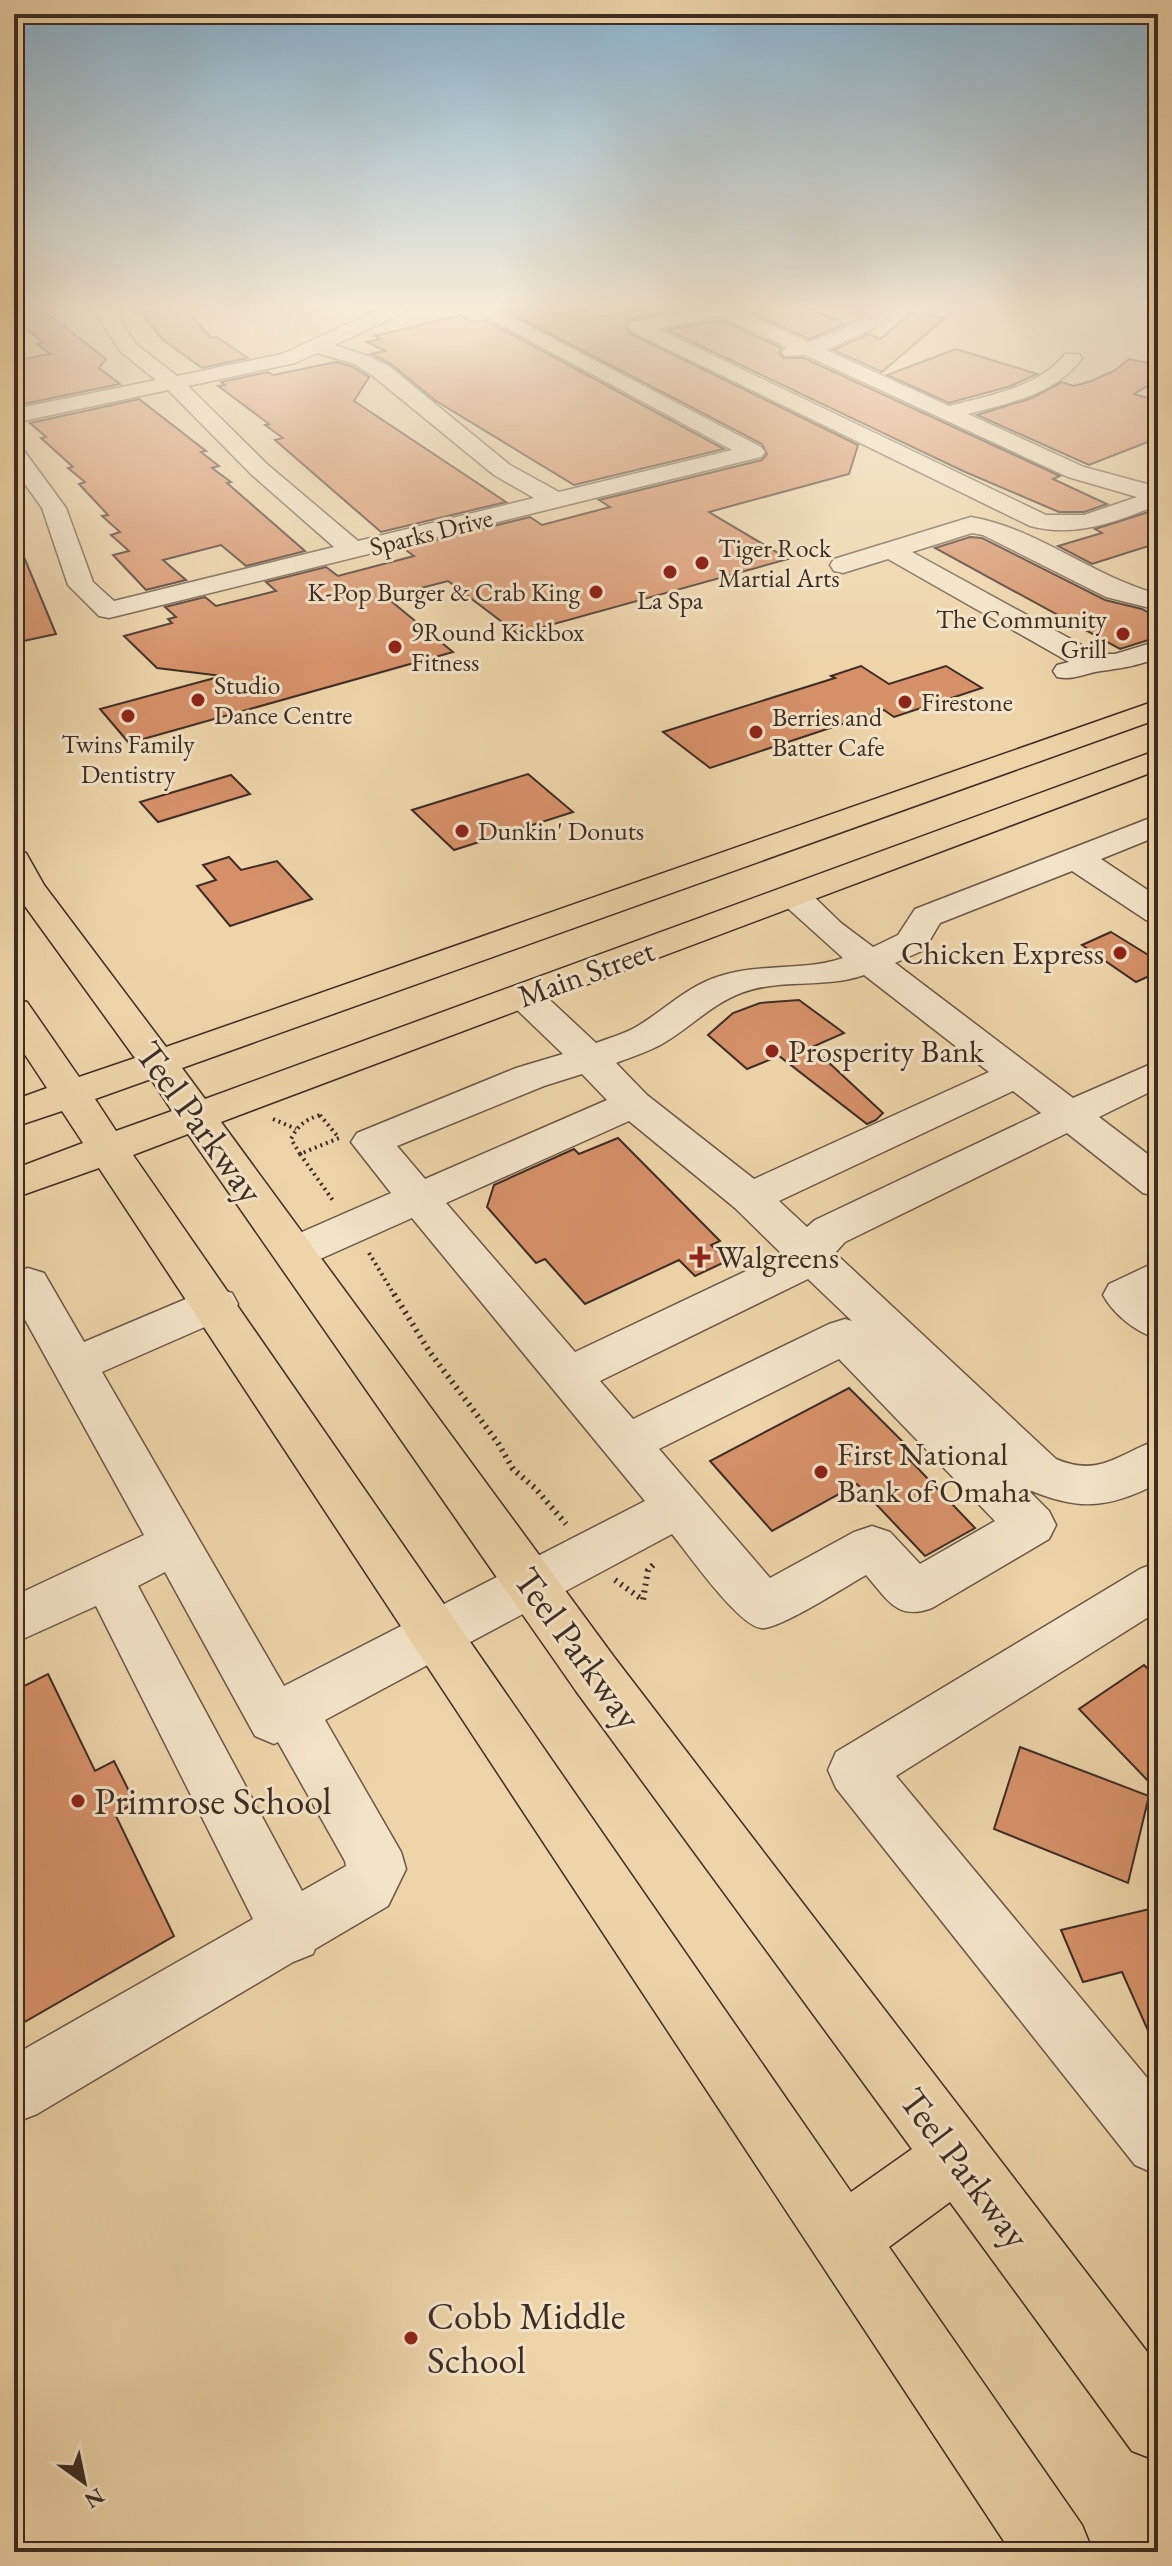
<svg xmlns="http://www.w3.org/2000/svg" width="1172" height="2566" viewBox="0 0 1172 2566" font-family="'EB Garamond',serif">
<style>
.building{fill:#d69169;stroke:#3e2d24;stroke-width:2}
.lines{fill:none;stroke-linecap:round;stroke-linejoin:round}
.minor-casing{stroke:#6a5745;stroke-width:3}
.major-casing{stroke:#3e2d24;stroke-width:3}
.path-far1{stroke:#3e2d24;stroke-width:4;stroke-dasharray:2 4;stroke-linecap:butt}
.path{stroke:#3e2d24;stroke-width:6;stroke-dasharray:2 5;stroke-linecap:butt}
.minor{fill:#f3e3c7;fill-rule:evenodd}
.major{fill:#edd4a9;fill-rule:evenodd}
.poi-dot{fill:#8f2418;stroke:#f3e3c7;stroke-width:3}
.labels{text-anchor:middle;stroke-width:6;stroke-linejoin:round;paint-order:stroke}
.far-street-label{font-size:26px;fill:#3e2d24;stroke:#f3e3c7}
.far-poi-label{font-size:26px;fill:#3e2d24;stroke:#f3e3c7;text-anchor:start}
.poi-label{font-size:32px;fill:#3e2d24;stroke:#f3e3c7;text-anchor:start}
.street-label{font-size:32px;fill:#3e2d24;stroke:#f3e3c7}
.near-street-label{font-size:38px;fill:#3e2d24;stroke:#f3e3c7}
.near-poi-label{font-size:38px;fill:#3e2d24;stroke:#f3e3c7;text-anchor:start}
</style>
<rect width="100%" height="100%" fill="#edd4a9"/>
<filter id="stains"><feTurbulence type="fractalNoise" baseFrequency=".0025" numOctaves="4"/><feColorMatrix values="0 0 0 0 .2 0 0 0 0 .09 0 0 0 0 .02 0 0 0 .5 -.17"/></filter>
<radialGradient id="worn" r=".72"><stop offset=".6" stop-color="#630" stop-opacity="0"/><stop offset="1" stop-color="#630" stop-opacity=".3"/></radialGradient>
<g class="building">
<polygon points="14,308 40,308 106,359 99,368 120,384 14,406 14,361 50,354 37,344 43,342 14,319"/>
<polygon points="149,308 185,308 211,338 217,337 248,358 202,368 163,340 141,313 151,312"/>
<polygon points="539,308 580,308 599,317 653,308 664,313 630,320 625,327 629,333 858,445 849,474 709,512 788,559 518,634 448,581 386,597 453,652 129,743 100,709 222,676 157,668 124,636 172,623 168,619 176,617 165,607 205,597 216,606 276,591 266,582 326,567 338,576 414,556 403,548 530,517 542,525 610,507 599,500 762,460 767,454 762,444 512,314"/>
<polygon points="775,308 808,308 846,324 809,339 752,313"/>
<polygon points="912,313 945,318 882,372 833,350 869,334 880,339"/>
<polygon points="460,315 472,322 484,319 724,449 574,485 436,401 391,364 371,354 385,351 367,342 380,339 375,336"/>
<polygon points="721,320 782,348 779,352 783,358 804,358 1060,476 1053,479 1107,504 1084,512 1059,512 963,471 667,330"/>
<polygon points="956,349 1037,374 1011,386 949,403 887,375"/>
<polygon points="1129,359 1158,365 1158,380 1134,394 1158,401 1158,438 1089,465 977,415 1032,398 1062,382 1074,386 1091,381 1114,371"/>
<polygon points="336,362 353,367 369,377 354,401 506,502 381,532 275,440 283,438 265,425 269,424 218,386 225,385 221,382 268,372 273,375"/>
<polygon points="139,399 206,451 201,452 219,466 212,468 231,482 227,483 305,551 246,566 221,545 163,560 186,580 146,590 113,555 129,551 111,535 120,532 102,516 108,515 79,484 85,482 68,468 73,467 41,438 46,437 30,423"/>
<polygon points="1158,509 1158,543 1092,564 1058,546 1102,533 1095,529"/>
<polygon points="14,533 56,634 14,643"/>
<polygon points="970,537 982,538 1105,600 1142,609 1158,618 1158,637 1120,649 935,548"/>
<polygon points="861,666 889,684 946,666 982,688 894,717 884,710 710,768 663,732 835,678 831,676"/>
<polygon points="528,774 573,812 454,850 412,810"/>
<polygon points="231,775 250,794 158,822 140,802"/>
<polygon points="229,857 241,870 277,861 312,899 230,926 197,886 216,880 203,865"/>
<polygon points="1111,932 1158,961 1158,972 1136,982 1082,945"/>
<polygon points="799,1000 844,1033 812,1047 883,1113 876,1120 867,1124 779,1056 747,1069 708,1035 733,1013 760,1003"/>
<polygon points="618,1138 720,1241 711,1245 727,1261 695,1276 679,1260 585,1304 545,1259 536,1263 487,1207 494,1185 574,1149 579,1154"/>
<polygon points="849,1388 914,1453 907,1457 975,1528 925,1556 857,1484 772,1531 710,1461"/>
<polygon points="1144,1665 1158,1679 1158,1760 1152,1785 1079,1709"/>
<polygon points="48,1674 95,1771 114,1761 135,1803 115,1814 174,1936 14,2028 14,1916 23,1911 14,1889 14,1691"/>
<polygon points="1020,1747 1149,1796 1128,1883 994,1829"/>
<polygon points="1158,1907 1158,2053 1122,1972 1083,1982 1061,1930"/>
</g>
<g class="lines">
<defs>
<g id="minor">
<path d="M92 308H112L136 344 177 376 282 354 382 308H408L405 312 335 345 368 356 389 366 510 465 559 492 732 450 470 308H495L761 447 765 452 761 457 109 618 99 616 68 585 42 508 14 469V446L22 448 66 508 93 582 114 601 334 547 252 475 168 390 14 423V409L156 380 121 352ZM317 353 354 364 373 376 494 475 534 498 358 541 268 465 188 386 295 363Z"/>
<path d="M702 308H734L809 342 847 327 874 308H896L873 329 826 350 949 406C987 396 1040 387 1065 354H1079L1082 358C1057 394 1009 403 968 414L1084 467 1158 487V505C1115 522 1076 538 1030 526L631 331 628 327 631 323ZM720 316 787 347 782 352 785 356 805 355 1068 477 1137 497 1084 515H1046L658 329Z"/>
<path d="M971 517C1037 528 1093 577 1158 594V610L1106 597 983 535 972 533 912 552 1098 654H1115L1158 641V658C1135 666 1124 668 1101 671 1085 673 1073 681 1057 677L1053 671 1057 665 1069 662 888 559 843 573 834 571 830 565 834 559Z"/>
<path d="M1158 815V836L1101 859 1158 897V923L1146 920 1072 871 940 923 924 950 895 963 1073 1098 1158 1061V1088L1099 1117 1158 1162V1197L1143 1193 1067 1133 845 1242 835 1253 1056 1459C1100 1478 1119 1453 1158 1440V1483C1109 1509 1078 1511 1027 1489L1049 1511 1056 1525 1049 1539 932 1608C897 1621 888 1600 866 1575 848 1585 777 1631 761 1628 738 1625 689 1555 672 1534L325 1720 401 1852 406 1869 388 1906 315 1949 313 1954 293 1962 37 2114 14 2123V2055L253 1919 96 1606 14 1643V1596L144 1535 17 1305 14 1306V1272L28 1268 44 1273 84 1342 200 1293 216 1288 232 1293 238 1304 232 1315 102 1372 284 1686 645 1501 412 1218 309 1264 294 1268 279 1264 272 1253 279 1242 391 1193 351 1142 357 1133 516 1068 563 1054 511 1004 506 996 511 988 524 985 537 988 596 1043C609 1038 624 1034 636 1027 665 1010 687 986 720 976 761 963 807 971 843 958L782 903 777 896 782 889 794 886 806 889 841 923 873 947 898 935 915 909ZM864 975 989 1072 754 1179 647 1095 616 1063C631 1057 648 1052 662 1044 690 1028 710 1005 741 993 780 978 824 989 864 975ZM582 1074 607 1100 425 1179 397 1146 544 1086ZM1013 1091 1041 1113 815 1220 807 1227 779 1201ZM629 1121 735 1208 782 1254 575 1352 446 1203ZM808 1279 852 1321 845 1319 829 1324 633 1419 600 1381ZM839 1359 995 1521 920 1564 890 1532 872 1526 854 1532 770 1578 659 1449ZM165 1572 255 1736 274 1744 278 1742 345 1861 346 1866 302 1891 138 1586Z"/>
<path d="M1158 1261V1339C1136 1332 1114 1315 1103 1295L1109 1284Z"/>
<polygon points="1158,1562 1158,1611 896,1776 1158,2091 1158,2175 1135,2165 836,1788 828,1770 836,1752 1140,1569"/>
</g>
<path id="major" d="M1158 700V719L182 1068 205 1099 1158 750V770L221 1122 614 1657 1158 2366V2461L1132 2451 950 2202 889 2247 1082 2525 1093 2552H1011L99 1168 14 1198V1169L83 1143 62 1111 14 1127V1100L47 1088 14 1038V999L27 1002 79 1077 135 1058 14 891V850L26 853 44 885 166 1047ZM151 1079 172 1111 116 1131 95 1099ZM188 1134 576 1691 912 2149 851 2192 133 1155Z"/>
</defs>
<use href="#minor" class="minor-casing"/>
<use href="#major" class="major-casing"/>
<g class="path-far1">
<path d="M320 1115 339 1138 300 1154 291 1139C298 1125 305 1120 320 1115Z"/>
<polyline points="273,1119 296,1129"/>
<polyline points="300,1154 334,1202"/>
<polyline points="369,1253 395,1296"/>
</g>
<g class="path">
<polyline points="394,1294 429,1351 498,1443 513,1469 535,1488 566,1524"/>
<polyline points="615,1580 643,1600 648,1570 654,1564"/>
</g>
<use href="#minor" class="minor"/>
<use href="#major" class="major"/>
</g>
<linearGradient id="sky" x2="0" y2="1"><stop stop-color="#8ab5d3"/><stop offset="0.46" stop-color="#f7ecd8"/><stop offset="1" stop-color="#f7ecd8" stop-opacity="0"/></linearGradient>
<rect width="1172" height="667" fill="url(#sky)"/>
<g class="poi-dot">
<circle cx="702" cy="563" r="8"/>
<circle cx="670" cy="572" r="8"/>
<circle cx="596" cy="592" r="8"/>
<circle cx="1123" cy="634" r="8"/>
<circle cx="395" cy="647" r="8"/>
<circle cx="198" cy="700" r="8"/>
<circle cx="905" cy="702" r="8"/>
<circle cx="128" cy="716" r="8"/>
<circle cx="756" cy="732" r="8"/>
<circle cx="462" cy="831" r="8"/>
<circle cx="1120" cy="953" r="8"/>
<circle cx="772" cy="1051" r="8"/>
<path d="M696 1245h8v8h8v8h-8v8h-8v-8h-8v-8h8z"/>
<circle cx="821" cy="1472" r="8"/>
<circle cx="78" cy="1801" r="8"/>
<circle cx="411" cy="2338" r="8"/>
</g>
<g class="labels">
<g class="far-street-label">
<text transform="translate(431 532) rotate(-14)" y="9">Sparks Drive</text>
</g>
<g class="far-poi-label">
<text x="718" y="557">Tiger Rock<tspan x="718" dy="30">Martial Arts</tspan></text>
<text x="580" y="601" text-anchor="end">K-Pop Burger &amp; Crab King</text>
<text x="670" y="609" text-anchor="middle">La Spa</text>
<text x="1107" y="628" text-anchor="end">The Community<tspan x="1107" dy="30">Grill</tspan></text>
<text x="411" y="641">9Round Kickbox<tspan x="411" dy="30">Fitness</tspan></text>
<text x="214" y="694">Studio<tspan x="214" dy="30">Dance Centre</tspan></text>
<text x="921" y="711">Firestone</text>
<text x="772" y="726">Berries and<tspan x="772" dy="30">Batter Cafe</tspan></text>
<text x="128" y="753" text-anchor="middle">Twins Family<tspan x="128" dy="30">Dentistry</tspan></text>
<text x="478" y="840">Dunkin' Donuts</text>
</g>
<g class="poi-label">
<text x="1104" y="964" text-anchor="end">Chicken Express</text>
<text x="788" y="1062">Prosperity Bank</text>
<text x="716" y="1268">Walgreens</text>
<text x="837" y="1465">First National<tspan x="837" dy="37">Bank of Omaha</tspan></text>
</g>
<g class="street-label">
<text transform="translate(586 973) rotate(-20)" y="11">Main Street</text>
</g>
<g class="near-street-label">
<text transform="translate(200 1122) rotate(54)" y="13">Teel Parkway</text>
<text transform="translate(578 1648) rotate(54)" y="13">Teel Parkway</text>
<text transform="translate(965 2168) rotate(53)" y="13">Teel Parkway</text>
</g>
<g class="near-poi-label">
<text x="94" y="1814">Primrose School</text>
<text x="427" y="2329">Cobb Middle<tspan x="427" dy="44">School</tspan></text>
</g>
</g>
<rect width="1172" height="2566" fill="none" stroke="#edd4a9" stroke-width="48"/>
<rect x="16" y="16" width="1140" height="2534" fill="none" stroke="#3e2d24" stroke-width="4"/>
<rect x="24" y="24" width="1124" height="2518" fill="none" stroke="#3e2d24" stroke-width="2"/>
<g transform="translate(84 2482) rotate(147)" stroke="#f3e3c7" stroke-width="6" paint-order="stroke">
<path d="M0-6L14 30L0 20L-14 30Z" fill="#3e2d24"/>
<text y="-12" font-size="22" font-weight="bold" text-anchor="middle" fill="#3e2d24">N</text>
</g>
<rect width="100%" height="100%" filter="url(#stains)"/>
<rect width="100%" height="100%" fill="url(#worn)"/>
</svg>
